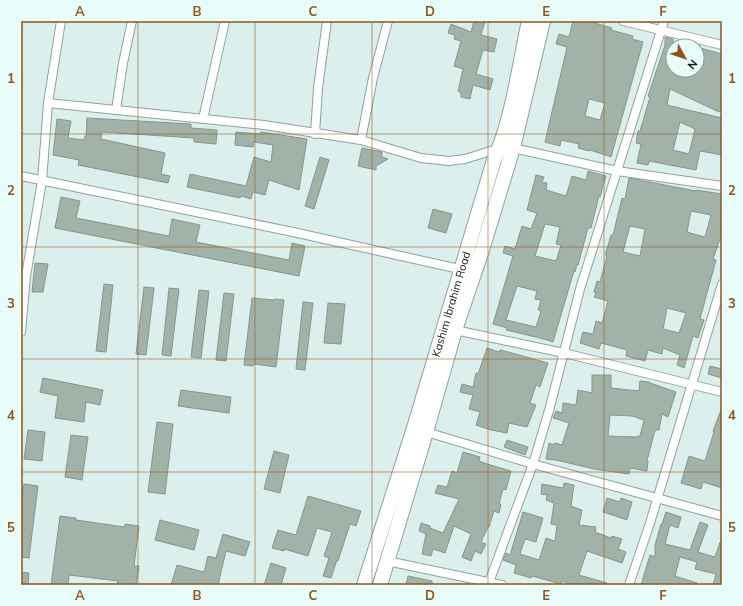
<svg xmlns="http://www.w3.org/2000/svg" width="743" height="606" viewBox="0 0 743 606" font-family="Mulish,sans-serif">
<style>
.building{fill:#a2b2a9;stroke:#87968d;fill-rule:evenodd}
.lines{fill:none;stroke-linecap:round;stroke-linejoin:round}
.minor-casing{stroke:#8fa29f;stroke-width:10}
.trunk-casing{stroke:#8fa29f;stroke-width:16}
.minor{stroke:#fff;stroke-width:8}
.trunk{stroke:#fff;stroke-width:14}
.grid{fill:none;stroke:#92531a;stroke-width:1;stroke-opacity:0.55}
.labels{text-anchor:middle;stroke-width:4;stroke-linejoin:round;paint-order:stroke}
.street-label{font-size:11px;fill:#0d1413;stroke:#e8fcf9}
.neatline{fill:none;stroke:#92531a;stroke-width:1.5}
.grid-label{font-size:13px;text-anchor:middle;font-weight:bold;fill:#92531a}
</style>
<rect width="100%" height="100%" fill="#dbefec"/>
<g class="building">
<polygon points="474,21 485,21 481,35 497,39 494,52 483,50 476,74 493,79 490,90 473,85 470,99 461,97 461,94 458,91 463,69 454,66 461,41 454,39 455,35 448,33 451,24 471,32"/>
<path d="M573 21H588L612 28 611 30 633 36 632 39 643 42 611 157 590 150 589 151 578 148 579 144 561 140 560 146 545 142 567 47 556 44 559 34 569 37ZM589 99 605 103 600 120 585 116Z"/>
<path d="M665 37 673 39V70H697V47L722 54V107L719 112 670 89 667 105 722 118V155L700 151 696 170 649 161 648 165 637 163 641 144 636 143 638 131H640L650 97 648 96 665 45ZM680 122 695 129 689 154 673 150Z"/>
<polygon points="87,118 191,124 191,128 217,130 216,144 194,142 194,138 102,132 101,139 165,153 161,174 170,176 168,183 78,165 79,160 53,155 57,119 71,121 68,138 84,140 85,136 86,136"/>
<polygon points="236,132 260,134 261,132 307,139 299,190 269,180 265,195 253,192 251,199 241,196 240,198 187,187 190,174 246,186 254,157 271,162 273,145 254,142 253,147 235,145"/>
<polygon points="362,148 382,152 382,157 388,159 376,166 376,170 358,166"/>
<polygon points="320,157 329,160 314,209 305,206"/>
<path d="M588 171 606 176 600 197 599 196 591 228H588L578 265 577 264 575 272 574 271 553 342 540 338 506 330 507 328 493 324 513 256 503 253 505 246 515 249 522 226 531 229 537 213 527 210 536 175 544 177 542 182 547 183 546 190 566 196 572 176 586 180ZM545 224 560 227 556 244 561 245 556 261 535 256ZM517 286 537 291 535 299 541 300 538 310 541 311 536 327 506 320Z"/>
<path d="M629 178 696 191V190L722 194V214L720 231 722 233 713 259 716 260 700 319 704 320 698 338 693 336 684 368 677 365 680 355 663 348 662 354 648 350 645 361 626 356 627 350 601 343 599 349 580 343 583 332 593 334 596 321 602 323 608 301 594 297 596 293 594 292 597 281 600 282 607 255H605L611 235H613L622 198 625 199ZM691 211 711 215 705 237 687 232ZM630 226 645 229 640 256 623 252ZM667 308 686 313 679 333 663 329Z"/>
<polygon points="61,197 80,201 76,218 169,236 172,219 200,225 196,242 289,260 292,243 305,246 299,276 55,228"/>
<polygon points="433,209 452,214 446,233 428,228"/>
<polygon points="35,263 48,264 43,292 32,292"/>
<polygon points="104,284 113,285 106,352 96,351"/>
<polygon points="144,287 154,288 146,355 136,354"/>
<polygon points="169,288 179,289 171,356 162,355"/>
<polygon points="199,290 209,291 201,358 191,357"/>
<polygon points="224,293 234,294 226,361 216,360"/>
<polygon points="252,298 275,300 275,299 284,300 276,367 254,364 253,366 244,365"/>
<polygon points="303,302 313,303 305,370 296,369"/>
<polygon points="328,303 345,304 341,344 324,343"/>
<polygon points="487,348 499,352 500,350 512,353 548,363 540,387 536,385 530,403 536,405 527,427 509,423 507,433 491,430 476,425 480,412 469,409 473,395 460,392 462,384 473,387 476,373 478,374"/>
<polygon points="710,366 722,369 722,378 708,374"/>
<path d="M592 375H611V388L639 391 640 381 650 382V383L676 392 668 417 662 414 659 430H655L647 461H648L647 471 630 468 629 474 594 469 556 460 546 459 549 443 554 445 555 443 562 445 569 423 553 418 556 411 562 413 563 403 576 405 578 390 592 393ZM610 415 632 416 644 420 640 436H638L637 437 608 436Z"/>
<polygon points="43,378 103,390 100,405 86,402 84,422 55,418 58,396 40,392"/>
<polygon points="181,390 231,397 229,413 178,406"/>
<polygon points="721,410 722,488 703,482 701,489 681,483 689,456 705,461 714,432 713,431"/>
<polygon points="157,422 173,424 165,494 148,492"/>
<polygon points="28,430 45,432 42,461 24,459"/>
<polygon points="71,435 88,437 82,480 65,477"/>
<polygon points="507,440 528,447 525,455 504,447"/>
<polygon points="274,451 289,455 280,493 264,489"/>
<polygon points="463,452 480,457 479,461 487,464 511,471 506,490 503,489 499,504 501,504 499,513 494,511 489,527 488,527 481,542 486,544 481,554 475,551 471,561 462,557 471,534 454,526 445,553 433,549 431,556 422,554 426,534 419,531 421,523 430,526 430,528 443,533 459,499 435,493 438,485 447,487 452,471 457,473"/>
<polygon points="564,483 574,485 571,506 582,510 579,525 596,527 595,532 611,538 612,536 622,539 618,549 626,552 622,563 587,551 579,575 607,583 606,585 573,585 562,581 561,584 532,576 531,578 514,573 516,565 503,560 506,553 510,555 523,512 543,518 536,542 525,539 520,554 539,560 546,538 555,541 557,525 551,524 554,503 546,500 547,495 541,494 542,484 563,488"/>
<polygon points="24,484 38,486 29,558 21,557 21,504"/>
<polygon points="308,496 361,511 356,526 350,524 338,561 337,560 331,578 323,576 329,558 324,556 332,532 317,528 308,556 284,549 284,551 272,548 278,530 296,535"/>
<polygon points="607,498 620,502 621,498 632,502 627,520 603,512"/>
<polygon points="666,512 681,517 678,528 670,525 665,544 690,550 700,522 708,525 698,552 715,557 720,542 722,542 722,585 713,585 716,574 695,569 697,562 680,557 675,576 697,583 697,585 641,585 650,555 655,557 655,545 661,524 662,524"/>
<polygon points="60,516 76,518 76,520 125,527 125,524 139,526 134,566 139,566 136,585 117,585 118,581 69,575 68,585 51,585"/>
<polygon points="160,520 199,530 194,550 155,540"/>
<polygon points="223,534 250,542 245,556 226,551 218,585 171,585 177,565 204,572 208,556 216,558"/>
<polygon points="271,563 286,568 281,585 264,585"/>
<polygon points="21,572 29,573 28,585 21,585"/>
<polygon points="408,576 432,581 432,585 406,585"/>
</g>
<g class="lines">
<defs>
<g id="minor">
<polyline points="623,21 722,45"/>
<polyline points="48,103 264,125 361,140 421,158 449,161 465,159 500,148"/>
<polyline points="116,110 123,63 132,21"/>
<polyline points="203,119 225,21"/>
<polyline points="315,134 318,88 327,21"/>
<polyline points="361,140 373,78 388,21"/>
<polyline points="513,148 617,171 722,186"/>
<polyline points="21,176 293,232 464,270"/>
<polyline points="455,330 564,353 722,392"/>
<polyline points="21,332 26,276 42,181 48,103 61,21"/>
<polyline points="423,431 533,464 722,516"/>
<polyline points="387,561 502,585"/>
<polyline points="488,585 533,464 550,407 580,289 664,21"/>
<polyline points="629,585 650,523 722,284"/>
</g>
<g id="trunk">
<path id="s1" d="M364 585 414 428 494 160C513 119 519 65 529 21"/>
<polyline points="380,585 426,432 455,330 482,250 513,148 543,21"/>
</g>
</defs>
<use href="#minor" class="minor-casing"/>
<use href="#trunk" class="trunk-casing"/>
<use href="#minor" class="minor"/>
<use href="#trunk" class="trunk"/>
</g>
<path class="grid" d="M138 21V585M255 21V585M372 21V585M488 21V585M604 21V585M21 134H722M21 247H722M21 359H722M21 472H722"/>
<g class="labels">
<g class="street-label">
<text dy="4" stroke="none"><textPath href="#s1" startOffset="294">Kashim Ibrahim Road</textPath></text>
</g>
</g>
<rect width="743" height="606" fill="none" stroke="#e8fcf9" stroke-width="44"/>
<g transform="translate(685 58) rotate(130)"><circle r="19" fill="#e8fcf9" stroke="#909f9d"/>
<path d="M0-3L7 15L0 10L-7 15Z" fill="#92531a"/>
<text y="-6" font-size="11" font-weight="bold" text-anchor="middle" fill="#0d1413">N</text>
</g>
<rect x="22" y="22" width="699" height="562" class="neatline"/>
<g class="grid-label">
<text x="80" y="16">A</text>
<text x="197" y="16">B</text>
<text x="313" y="16">C</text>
<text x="430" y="16">D</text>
<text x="546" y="16">E</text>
<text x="663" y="16">F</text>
<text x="11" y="83">1</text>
<text x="732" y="83">1</text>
<text x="11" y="195">2</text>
<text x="732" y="195">2</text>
<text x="11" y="308">3</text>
<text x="732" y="308">3</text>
<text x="11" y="420">4</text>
<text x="732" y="420">4</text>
<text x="11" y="532">5</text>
<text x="732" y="532">5</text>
<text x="80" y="600">A</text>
<text x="197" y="600">B</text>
<text x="313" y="600">C</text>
<text x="430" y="600">D</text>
<text x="546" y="600">E</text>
<text x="663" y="600">F</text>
</g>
</svg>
